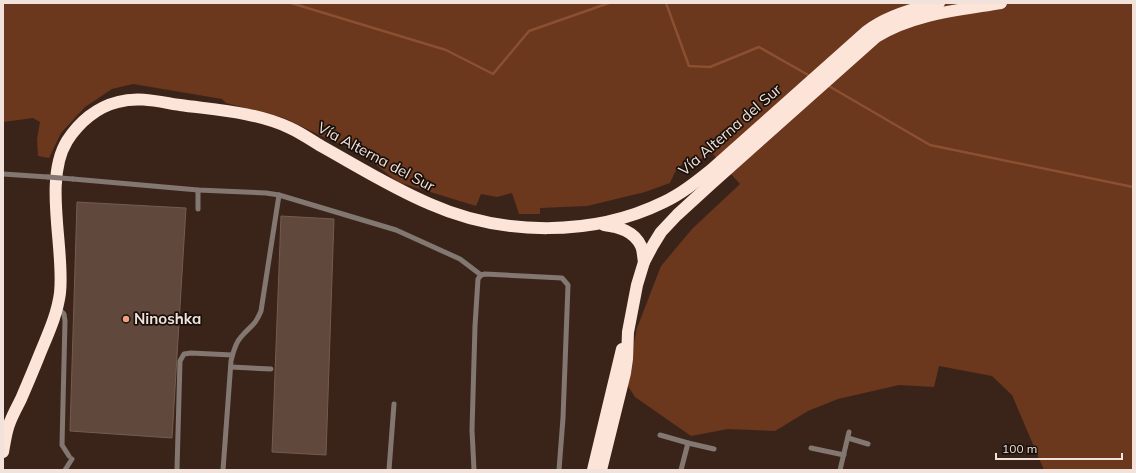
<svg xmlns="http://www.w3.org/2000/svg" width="1136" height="473" viewBox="0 0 1136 473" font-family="Mulish,sans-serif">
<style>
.green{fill:#6b371d}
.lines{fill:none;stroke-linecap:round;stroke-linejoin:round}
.stream{stroke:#8b4f32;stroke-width:2.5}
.building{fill:#61483d;stroke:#755b50}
.lane{stroke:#837771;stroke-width:5}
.highway{stroke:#fce4d9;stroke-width:12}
.lane-bridge{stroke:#837771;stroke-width:5}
.poi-dot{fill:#f1a17c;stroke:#1a100b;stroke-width:1.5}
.labels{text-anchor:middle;stroke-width:3.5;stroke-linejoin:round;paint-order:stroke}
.street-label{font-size:15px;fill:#f1e2db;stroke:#1a100b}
.poi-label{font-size:15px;font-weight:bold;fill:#f1e2db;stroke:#1a100b;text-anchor:start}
</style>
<rect width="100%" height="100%" fill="#3a241a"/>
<polygon class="green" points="3,3 1133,3 1133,470 1044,470 1012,395 992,376 939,366 934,387 899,385 838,399 808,411 775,431 728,429 691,436 635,397 626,383 637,328 661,266 692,229 740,184 710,151 701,159 692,160 682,164 675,172 670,183 645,192 587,206 540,208 540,214 519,214 512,193 497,197 481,194 476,206 398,182 348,143 336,143 284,118 226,103 222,99 133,84 112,89 85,107 61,133 49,158 38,156 37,139 40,122 33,118 3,122"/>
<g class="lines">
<g class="stream">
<polyline points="291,3 446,50 493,74 529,31 609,3"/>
<polyline points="666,3 689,66 710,67 759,47 810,76"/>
<polyline points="827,85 930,145 1133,187"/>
</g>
</g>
<g class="building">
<polygon points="77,202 186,208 172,438 70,431"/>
<polygon points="281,216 334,219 326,455 272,452"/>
</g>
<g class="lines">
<g class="lane">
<polyline points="3,174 48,177"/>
<polyline points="73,179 198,190 266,193 279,195 396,230 460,259 481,275"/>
<polyline points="198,190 198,209"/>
<polyline points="481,275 485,274 562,278 568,285 563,418 559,470"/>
<polyline points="58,308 64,314 65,321 62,445 69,456"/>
<polyline points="231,367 271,369"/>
<polyline points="660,435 688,443 714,449"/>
<polyline points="848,438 868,444"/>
<polyline points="811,448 844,455"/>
<polyline points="177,469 180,361 184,354 191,353 232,355"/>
<polyline points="65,470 72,459"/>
<path d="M223 470 231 361C233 353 235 343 241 337 250 326 255 326 261 311L279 195"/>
<polyline points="389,470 394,404"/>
<polyline points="474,470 472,430 475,326 478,279 481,275"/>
<polyline points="681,470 688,443"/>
<polyline points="840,470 849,432"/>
</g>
<g class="highway">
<path d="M604 225C619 227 634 231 641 246 643 250 643 257 644 262"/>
<path d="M3 452C5 442 6 431 10 422 13 414 17 407 21 399 27 385 33 371 39 356 47 336 57 316 60 293 65 249 43 180 67 141 79 122 97 107 118 102 139 96 160 102 180 105 216 110 256 112 290 128 301 133 311 140 321 146 357 166 392 188 430 204 502 236 593 237 664 202 681 194 696 182 711 170L867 31C887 16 914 8 939 3"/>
<polyline points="593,470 622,349"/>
<path d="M601 470 625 373 627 359 628 332 637 285 644 262 653 245 661 232 677 215 712 183 876 37C912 14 959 10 1001 3"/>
</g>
<polyline class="lane-bridge" points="48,177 73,179"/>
</g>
<circle class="poi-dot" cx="126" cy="319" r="4"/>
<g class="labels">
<g class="street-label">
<text transform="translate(730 130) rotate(-41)" y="5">Vía Alterna del Sur</text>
<text transform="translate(376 157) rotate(28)" y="5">Vía Alterna del Sur</text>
</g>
<g class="poi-label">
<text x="134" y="324">Ninoshka</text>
</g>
</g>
<rect width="1136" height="473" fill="none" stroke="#f1e2db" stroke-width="8"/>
<path d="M996 453v6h126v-6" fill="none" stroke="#f1e2db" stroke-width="2"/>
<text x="1002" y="453" font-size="12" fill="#f1e2db" stroke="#1a100b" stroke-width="3" paint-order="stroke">100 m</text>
</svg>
